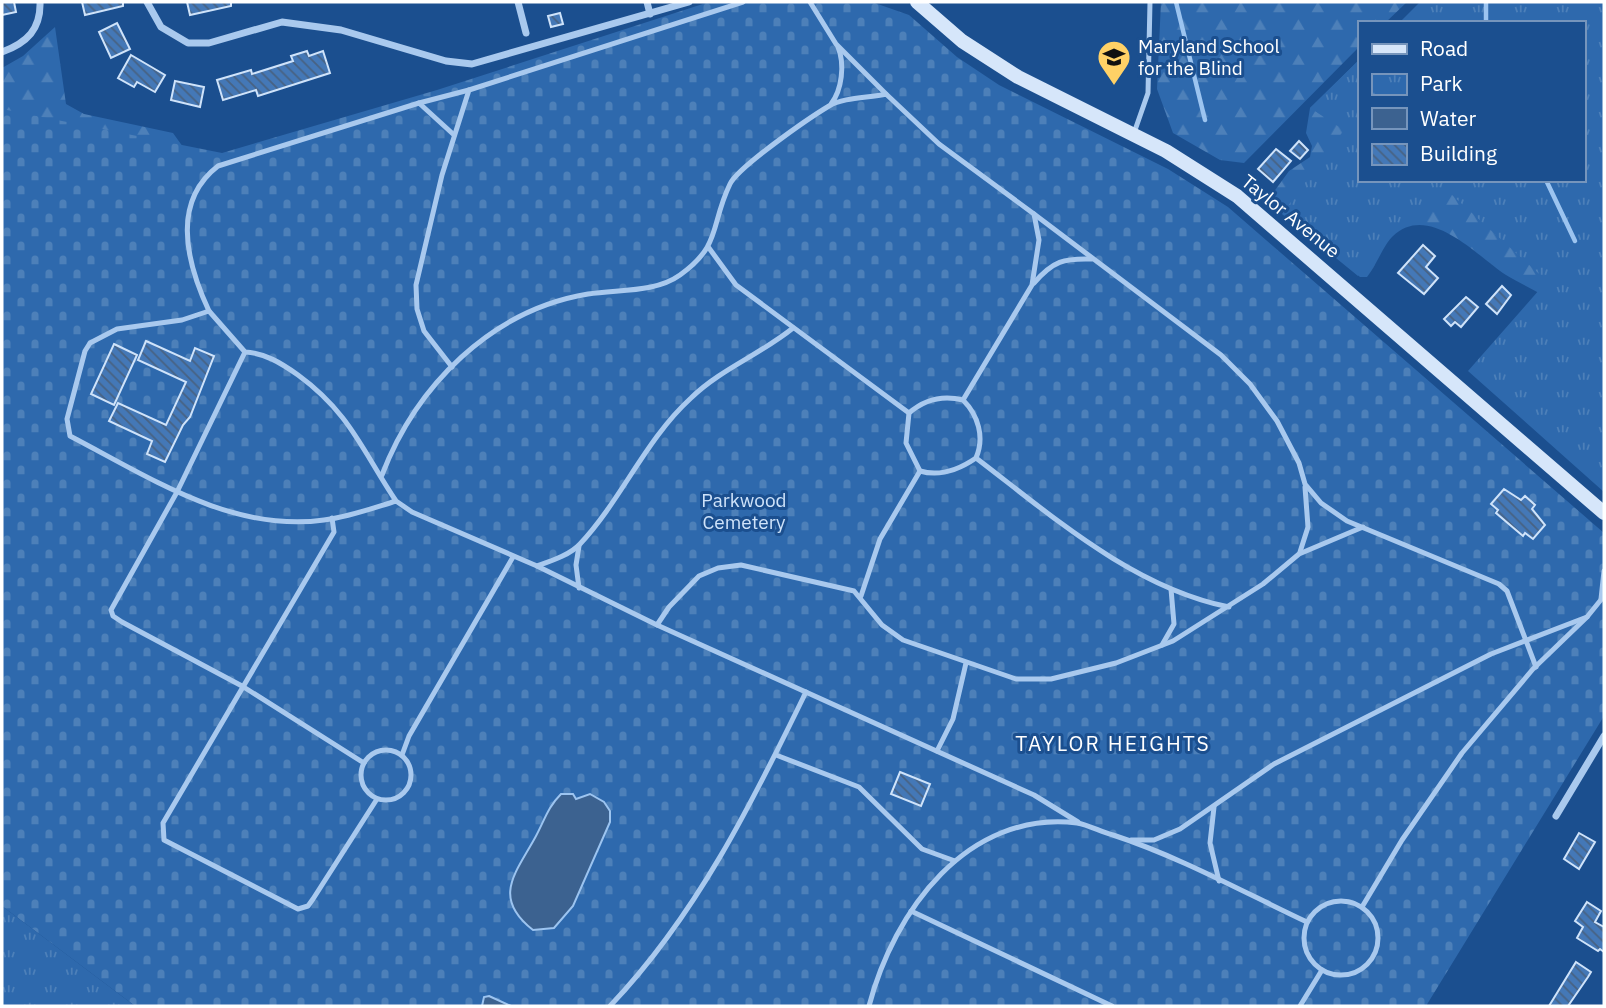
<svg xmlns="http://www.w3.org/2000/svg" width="1606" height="1008" viewBox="0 0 1606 1008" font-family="'IBM Plex Sans',sans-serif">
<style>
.forest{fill:url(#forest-firs)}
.cemetery{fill:url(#cemetery-stones)}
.park{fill:url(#park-tufts)}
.water{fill:#3c6290;stroke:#9cc4f0;stroke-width:2}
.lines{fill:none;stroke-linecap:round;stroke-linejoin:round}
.stream{stroke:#9cc4f0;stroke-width:4.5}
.building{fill:url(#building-back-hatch);stroke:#cfe3fa;stroke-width:2}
.lane{stroke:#a9c9ee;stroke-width:5}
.street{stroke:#a9c9ee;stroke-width:7}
.secondary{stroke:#d6e6fa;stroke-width:14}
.labels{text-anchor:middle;stroke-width:6;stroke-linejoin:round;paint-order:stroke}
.poi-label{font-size:19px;fill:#fff;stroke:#1b4f8f;text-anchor:start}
.street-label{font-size:19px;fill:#fff;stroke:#1b4f8f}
.park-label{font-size:19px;fill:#cfe3fa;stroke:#1b4f8f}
.neighbourhood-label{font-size:21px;letter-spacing:2px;fill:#fff;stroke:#1b4f8f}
</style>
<defs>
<pattern id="forest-firs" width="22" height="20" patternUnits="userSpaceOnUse" patternTransform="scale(1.75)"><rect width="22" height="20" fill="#2e69ad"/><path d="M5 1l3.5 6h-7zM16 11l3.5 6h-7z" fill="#4d80b9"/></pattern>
<pattern id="cemetery-stones" width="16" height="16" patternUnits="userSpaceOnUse" patternTransform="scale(1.75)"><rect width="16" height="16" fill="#2e69ad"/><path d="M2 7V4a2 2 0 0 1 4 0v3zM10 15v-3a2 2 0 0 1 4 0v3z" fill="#4d80b9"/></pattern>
<pattern id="park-tufts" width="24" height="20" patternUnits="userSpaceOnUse" patternTransform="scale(1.75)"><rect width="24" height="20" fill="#2e69ad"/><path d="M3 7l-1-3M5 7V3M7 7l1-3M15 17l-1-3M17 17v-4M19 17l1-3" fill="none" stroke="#4d80b9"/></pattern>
<pattern id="building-back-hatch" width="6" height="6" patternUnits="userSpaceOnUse" patternTransform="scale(1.75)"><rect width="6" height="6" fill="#4478b7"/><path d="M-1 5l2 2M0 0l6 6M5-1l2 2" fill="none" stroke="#486282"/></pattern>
</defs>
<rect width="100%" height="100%" fill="#1b4f8f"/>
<g class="forest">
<polygon points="1161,2 1407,2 1385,23 1359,23 1359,47 1244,163 1220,160 1173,133 1157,89"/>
<polygon points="55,27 66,104 84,114 173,133 188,154 2,328 2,68 23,56"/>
<path d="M1359 60V180H1567L1603 234 1539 293C1528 287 1516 281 1506 275 1477 256 1429 202 1393 236 1384 244 1376 266 1367 277H1360L1310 231 1284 214 1273 193 1289 171 1310 157 1312 146 1306 133 1310 108Z"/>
</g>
<polygon class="cemetery" points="709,2 872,2 909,15 957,57 999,85 1168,169 1228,207 1604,533 1604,716 1426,1006 135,1006 2,906 2,109 222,153 437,90"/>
<g class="park">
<polygon points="1420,2 1604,2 1604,492 1468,371 1547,281 1451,194 1406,217 1358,276 1282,214 1344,130 1310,108 1359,60 1359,180 1583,180 1583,23 1399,23"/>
<polygon points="2,906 135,1006 2,1006"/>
</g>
<g class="water">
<path d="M561 794H573L576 799 590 794 604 802 610 811V822L573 906 554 928 533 930C491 897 516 873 536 836 545 819 548 807 561 794Z"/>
<polygon points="489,996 511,1006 482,1006 484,997"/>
</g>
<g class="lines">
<g class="stream">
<polyline points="1176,2 1205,120"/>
<polyline points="1486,2 1486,23"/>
<polyline points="1546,180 1575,241"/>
</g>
</g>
<g class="building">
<polygon points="2,2 14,2 16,12 2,15"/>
<polygon points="82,2 123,2 123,6 85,15"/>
<polygon points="187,2 231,2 231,6 190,15"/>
<polygon points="560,13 563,24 551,27 548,16"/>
<polygon points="117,23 130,49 111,58 99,32"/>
<polygon points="307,51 309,56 323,51 330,73 258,96 256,90 223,100 217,80 251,70 252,74 293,61 291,56"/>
<polygon points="131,55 165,75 155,92 137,82 134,87 118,78"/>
<polygon points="175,81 204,87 200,107 171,100"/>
<polygon points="1299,141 1308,150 1300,159 1290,151"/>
<polygon points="1276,149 1291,161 1273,182 1258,169"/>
<polygon points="1423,245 1435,256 1426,267 1438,278 1424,294 1398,273"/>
<polygon points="1502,286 1511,295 1497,314 1486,304"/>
<polygon points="1466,297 1478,307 1461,327 1455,322 1451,326 1444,319"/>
<polygon points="146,341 190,361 195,348 214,356 190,417 183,425 165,462 147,454 152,441 109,421 118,403 166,425 186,382 138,360"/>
<polygon points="114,344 137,355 114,405 91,394"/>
<polygon points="1504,489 1521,500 1525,496 1535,505 1532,509 1545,525 1533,539 1525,533 1523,536 1496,513 1498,510 1491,504"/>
<polygon points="900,772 930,784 921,806 891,794"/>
<polygon points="1579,833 1595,842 1579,869 1564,859"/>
<polygon points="1587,902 1601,911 1595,922 1604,927 1604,952 1600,949 1598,951 1577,938 1583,927 1575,921"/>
<polygon points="1576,962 1591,972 1588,977 1568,1006 1549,1006"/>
</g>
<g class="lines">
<g class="lane">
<polyline points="810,2 836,44 886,94"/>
<polyline points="419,103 469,90"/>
<path d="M831 104C842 90 845 64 838 47"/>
<polyline points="1134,133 1148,93 1150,2"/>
<polyline points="1034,214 1221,355 1250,384 1277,421 1299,463 1305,484 1321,503 1347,521 1499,584 1507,591 1536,667"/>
<polyline points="709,248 736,285 909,413"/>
<path d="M1034 283C1053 261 1064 258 1092 259"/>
<path d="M209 311C187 264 170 203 218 166L419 103 453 134"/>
<polyline points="245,352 177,492 111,610 113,616 122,622 242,686 364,763"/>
<polyline points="452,367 424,331 417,309 416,285 442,175 469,90 743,2"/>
<path d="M976 458C1051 515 1133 588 1229 607"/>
<path d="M382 475C416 386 491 310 588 294 618 289 655 293 680 275 722 245 710 225 730 184 738 167 809 118 829 106 844 97 870 98 886 94L939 144 1034 214 1039 240 1032 285 963 400C943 395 925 399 909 413L906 443 920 471C940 477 960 469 976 458 985 437 978 415 963 400"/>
<path d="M396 501C362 450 350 413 298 375 281 363 265 353 245 352L209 311 182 320 117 329 90 343 85 351 67 419 70 436C149 477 232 533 324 520 349 517 373 508 396 501L412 512 537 566 657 625 669 607 699 576 718 568 741 565 854 591 882 625 903 640 1016 679H1051L1116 663 1173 641 1263 584 1299 554 1363 527"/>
<polyline points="332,518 334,532 163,823 164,840 298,909 308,906 313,899 377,799"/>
<polyline points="1300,552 1308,527 1305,487"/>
<path d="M537 566C551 561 570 555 580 544 622 499 645 440 691 398 721 369 761 354 793 328"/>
<polyline points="579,588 576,565 579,546"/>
<polyline points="861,596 880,539 920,471"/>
<polyline points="1601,599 1604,571"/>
<polyline points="657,625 1034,795 1078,822"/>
<polyline points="1162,645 1174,624 1171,589"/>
<circle cx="386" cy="775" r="25"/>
<polyline points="937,751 953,719 966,663"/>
<polyline points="402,755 409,736 513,557"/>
<polyline points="776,755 859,787 922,849 955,861"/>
<polyline points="1214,807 1210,843 1219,881"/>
<polyline points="1131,840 1154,840 1180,829 1274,764 1491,654 1587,617"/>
<circle cx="1341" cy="938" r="37"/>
<polyline points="1362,907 1402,840 1462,753 1533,669 1587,617 1604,596"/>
<polyline points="911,911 1112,1006"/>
<path d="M610 1006C696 916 752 803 806 692"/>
<path d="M869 1006C894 911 967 810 1077 823 1089 825 1101 832 1113 835 1180 857 1243 892 1307 922"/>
<polyline points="1300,1006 1322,970"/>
</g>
<g class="street">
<polyline points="147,2 161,27 188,43 209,43 282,22 341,30 446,61 472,64 689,2"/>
<polyline points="518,2 526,33"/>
<polyline points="647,2 650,14"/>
<path d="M2 52C27 43 41 29 40 2"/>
<polyline points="1556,816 1604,736"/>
</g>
<polyline class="secondary" points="917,2 962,41 1018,77 1166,151 1237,196 1604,513"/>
</g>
<defs>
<symbol id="school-pin" viewBox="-11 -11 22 30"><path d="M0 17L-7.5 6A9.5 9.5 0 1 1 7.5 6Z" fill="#ffd166" stroke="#1b4f8f"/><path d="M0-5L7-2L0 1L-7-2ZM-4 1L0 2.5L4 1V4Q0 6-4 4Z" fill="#111"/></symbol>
</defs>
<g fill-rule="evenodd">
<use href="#school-pin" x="1095" y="38" width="38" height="52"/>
</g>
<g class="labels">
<g class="poi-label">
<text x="1138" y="53">Maryland School<tspan x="1138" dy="22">for the Blind</tspan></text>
</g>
<g class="street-label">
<text transform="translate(1291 216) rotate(39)" y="7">Taylor Avenue</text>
</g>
<g class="park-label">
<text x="744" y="507">Parkwood<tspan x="744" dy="22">Cemetery</tspan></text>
</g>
<g class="neighbourhood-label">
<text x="1113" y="751">TAYLOR HEIGHTS</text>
</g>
</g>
<rect width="1606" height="1008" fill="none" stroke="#ffffff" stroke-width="7"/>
<rect x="1358" y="21" width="228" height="161" fill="#1b4f8f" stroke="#7695bc" stroke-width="2"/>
<rect x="1372" y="44" width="35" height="10" fill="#d6e6fa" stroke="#7695bc" stroke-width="2"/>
<text x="1420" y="56" font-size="21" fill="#ffffff">Road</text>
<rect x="1372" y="74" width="35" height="21" fill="url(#park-tufts)" stroke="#7695bc" stroke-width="2"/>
<text x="1420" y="91" font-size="21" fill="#ffffff">Park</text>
<rect x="1372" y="108" width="35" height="21" fill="#3c6290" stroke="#7695bc" stroke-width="2"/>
<text x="1420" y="126" font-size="21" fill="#ffffff">Water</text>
<rect x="1372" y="144" width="35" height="21" fill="url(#building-back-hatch)" stroke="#7695bc" stroke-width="2"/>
<text x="1420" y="161" font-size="21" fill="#ffffff">Building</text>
</svg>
